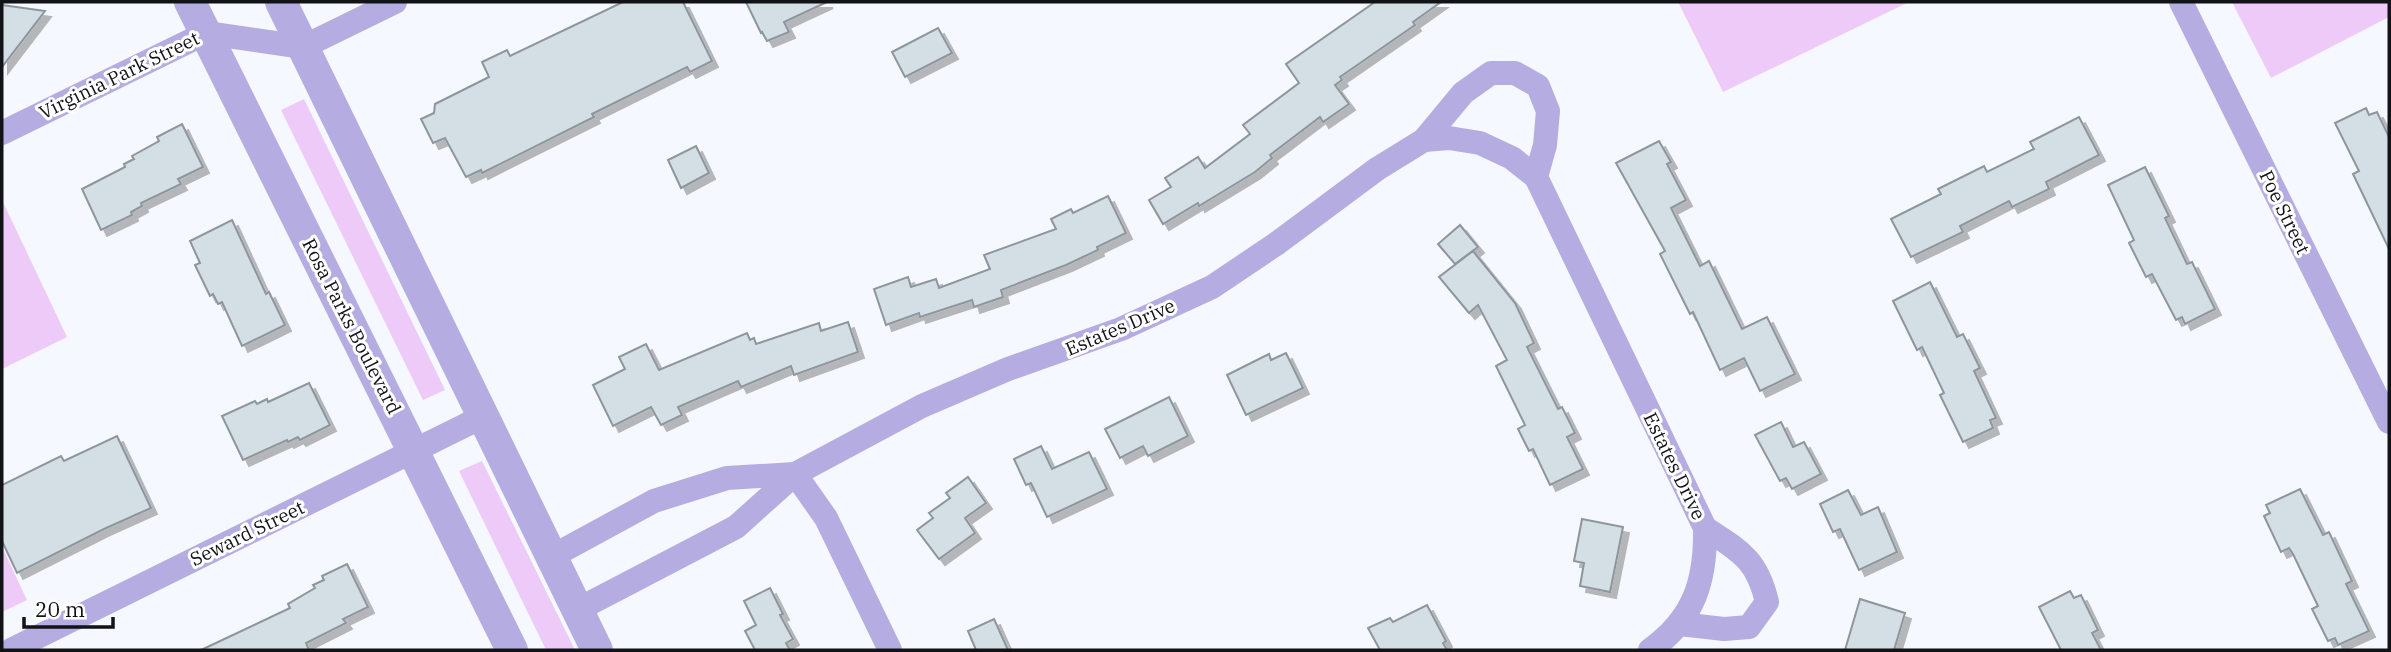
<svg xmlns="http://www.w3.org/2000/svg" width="2391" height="652" viewBox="0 0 2391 652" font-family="'IBM Plex Serif',serif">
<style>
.green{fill:#eecaf9}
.building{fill:#d4dee5;stroke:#8d969c;stroke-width:2;filter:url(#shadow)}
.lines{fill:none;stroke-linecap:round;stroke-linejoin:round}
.minor{stroke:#b5ade1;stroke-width:24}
.tertiary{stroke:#b5ade1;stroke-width:32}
.labels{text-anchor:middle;stroke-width:6;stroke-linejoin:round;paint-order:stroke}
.street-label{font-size:19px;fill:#111316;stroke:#fff}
</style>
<defs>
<filter id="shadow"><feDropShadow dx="6" dy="6" stdDeviation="0" flood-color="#0004"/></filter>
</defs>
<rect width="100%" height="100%" fill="#f5f8fe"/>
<g class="green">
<polygon points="1678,2 1909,2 1723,92"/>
<polygon points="2232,2 2389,2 2389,17 2271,78"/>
<polygon points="304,99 445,390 423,400 281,110"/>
<polygon points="2,200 67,337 2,369"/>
<polygon points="482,461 575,650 546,650 459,471"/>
<polygon points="2,547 27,600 2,612"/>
</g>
<g class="building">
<polygon points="623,2 683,2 712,61 690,72 687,67 592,114 594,117 482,173 481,170 466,177 445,138 433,143 421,119 434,113 435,104 489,77 482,62 507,50 510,56"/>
<polygon points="746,2 827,2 784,22 789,32 767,41 762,32 761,33"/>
<polygon points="1375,2 1441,2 1413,22 1415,25 1340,77 1342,80 1335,85 1349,104 1323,122 1320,117 1270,155 1272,158 1255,172 1199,206 1198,203 1163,224 1149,200 1171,187 1165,178 1198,157 1205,168 1250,134 1243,125 1299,83 1286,64"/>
<polygon points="2,5 45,11 2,67"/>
<polygon points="938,28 952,53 905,77 892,52"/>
<polygon points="2366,108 2369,115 2377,112 2389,137 2389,249 2353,174 2359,171 2335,123"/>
<polygon points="2079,117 2099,155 2046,182 2049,189 2012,207 2009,201 1960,226 1963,232 1911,257 1891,219 1941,194 1938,189 1984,166 1987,172 2034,149 2030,142"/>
<polygon points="182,124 203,167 178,179 181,184 141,203 142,206 131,212 132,215 101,230 82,189 125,167 124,164 134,159 132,156 159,141 157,137"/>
<polygon points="1659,141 1671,162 1667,164 1686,200 1671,208 1700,266 1709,261 1742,329 1767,317 1795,374 1760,391 1744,358 1720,370 1693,312 1690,314 1660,254 1665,251 1616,163"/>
<polygon points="696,146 709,173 681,188 668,160"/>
<polygon points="2145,167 2169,216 2165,218 2187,264 2192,262 2215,309 2185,324 2182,317 2176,320 2152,274 2146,277 2129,243 2134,240 2108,185"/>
<polygon points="1108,196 1126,233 1097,247 1098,250 1066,265 1001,290 1003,297 974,307 972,300 920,317 919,313 886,325 874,289 908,277 911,287 936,279 939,288 990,269 984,255 1056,229 1051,219 1071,209 1073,213"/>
<polygon points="232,220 266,294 269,292 285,325 242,346 222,302 218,304 213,294 210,296 195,265 200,263 190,241"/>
<polygon points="1460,225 1478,247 1455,264 1438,244"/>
<polygon points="1473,251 1515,303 1534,343 1527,347 1558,409 1562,407 1575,433 1567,437 1583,469 1550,485 1533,449 1529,451 1518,429 1525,425 1496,366 1507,360 1478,305 1469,313 1439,277"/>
<polygon points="1930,282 1957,337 1963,334 1980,368 1974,371 1996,418 1990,420 1993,428 1963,442 1940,395 1944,393 1922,347 1917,350 1893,301"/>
<polygon points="848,322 858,352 794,375 791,366 741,387 738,381 678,407 682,415 661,425 651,407 613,426 593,385 625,369 619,357 646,344 659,370 747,333 750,340 754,338 756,344 819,323 821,331"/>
<polygon points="1286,353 1303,388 1246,415 1227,375 1269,354 1271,360"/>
<polygon points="309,383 330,425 300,440 298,437 288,442 287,440 243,460 222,416 255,401 257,404 267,399 268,402"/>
<polygon points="1169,397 1188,436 1148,456 1143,446 1120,458 1105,429"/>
<polygon points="1781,422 1793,447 1804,442 1821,474 1792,489 1786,478 1780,481 1755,435"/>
<polygon points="117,436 151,508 104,529 17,573 2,541 2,485 61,456 64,461"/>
<polygon points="1041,446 1052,469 1089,452 1107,489 1047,517 1031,483 1026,485 1014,459"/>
<polygon points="968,477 986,503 965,518 975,533 939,559 917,530 933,518 929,513 950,498 946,493"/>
<polygon points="2300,489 2323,535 2329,532 2352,581 2346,584 2369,631 2338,645 2335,638 2328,641 2312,609 2318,606 2293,554 2289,548 2281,552 2264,516 2270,513 2266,505"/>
<polygon points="1848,490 1861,515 1878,507 1897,552 1859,570 1840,529 1833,532 1820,504"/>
<polygon points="1582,519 1623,527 1610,592 1580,586 1584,563 1574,561"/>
<polygon points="347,564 368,607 343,619 346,623 306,643 309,650 201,650 290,608 288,604 315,588 313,585 324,580 322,576"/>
<polygon points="770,588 783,614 780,615 793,639 786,643 790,650 755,650 745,631 756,625 744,601"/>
<polygon points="2070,591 2074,598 2081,595 2098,630 2092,633 2101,650 2061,650 2039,607"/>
<polygon points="1860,599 1905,613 1894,650 1845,650"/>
<polygon points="1427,605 1446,641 1443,643 1447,650 1380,650 1368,628 1390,618 1393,622"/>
<polygon points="994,619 1008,650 976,650 968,631"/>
</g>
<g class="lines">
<g class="minor">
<polyline points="2181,2 2389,422"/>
<polyline points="2,133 206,33 303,47 395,2"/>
<polyline points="1424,140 1463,93 1491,73 1515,73 1538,86 1548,111 1545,145 1536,177"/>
<polyline points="795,474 826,518 890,650"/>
<polyline points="551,557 654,501 727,478 795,474"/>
<path d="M577 610 736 527 795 474 922 406 1008 369 1121 329 1212 287 1276 244 1377 169 1424 140 1449 138 1480 143 1512 158 1536 177 1705 528C1706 581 1694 619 1650 650"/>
<path d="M1680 624 1724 629 1749 627 1767 602C1757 559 1740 551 1705 528"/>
<polyline points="11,650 484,416"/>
</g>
<g class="tertiary">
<polyline points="190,2 512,650"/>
<polyline points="281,2 597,650"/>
</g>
</g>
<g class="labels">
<g class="street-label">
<text transform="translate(119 75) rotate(-26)" y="7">Virginia Park Street</text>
<text transform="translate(2285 212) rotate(64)" y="7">Poe Street</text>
<text transform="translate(352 326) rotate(63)" y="7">Rosa Parks Boulevard</text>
<text transform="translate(1120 327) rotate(-23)" y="7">Estates Drive</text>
<text transform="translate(1675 466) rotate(64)" y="7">Estates Drive</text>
<text transform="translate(247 533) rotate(-26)" y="7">Seward Street</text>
</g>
</g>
<rect width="2391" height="652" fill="none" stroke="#111316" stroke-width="7"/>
<path d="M24 617v10h89v-10" fill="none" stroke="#111316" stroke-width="3.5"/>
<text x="35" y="617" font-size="21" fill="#111316" stroke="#ffffff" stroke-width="5" paint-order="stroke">20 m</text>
</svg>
